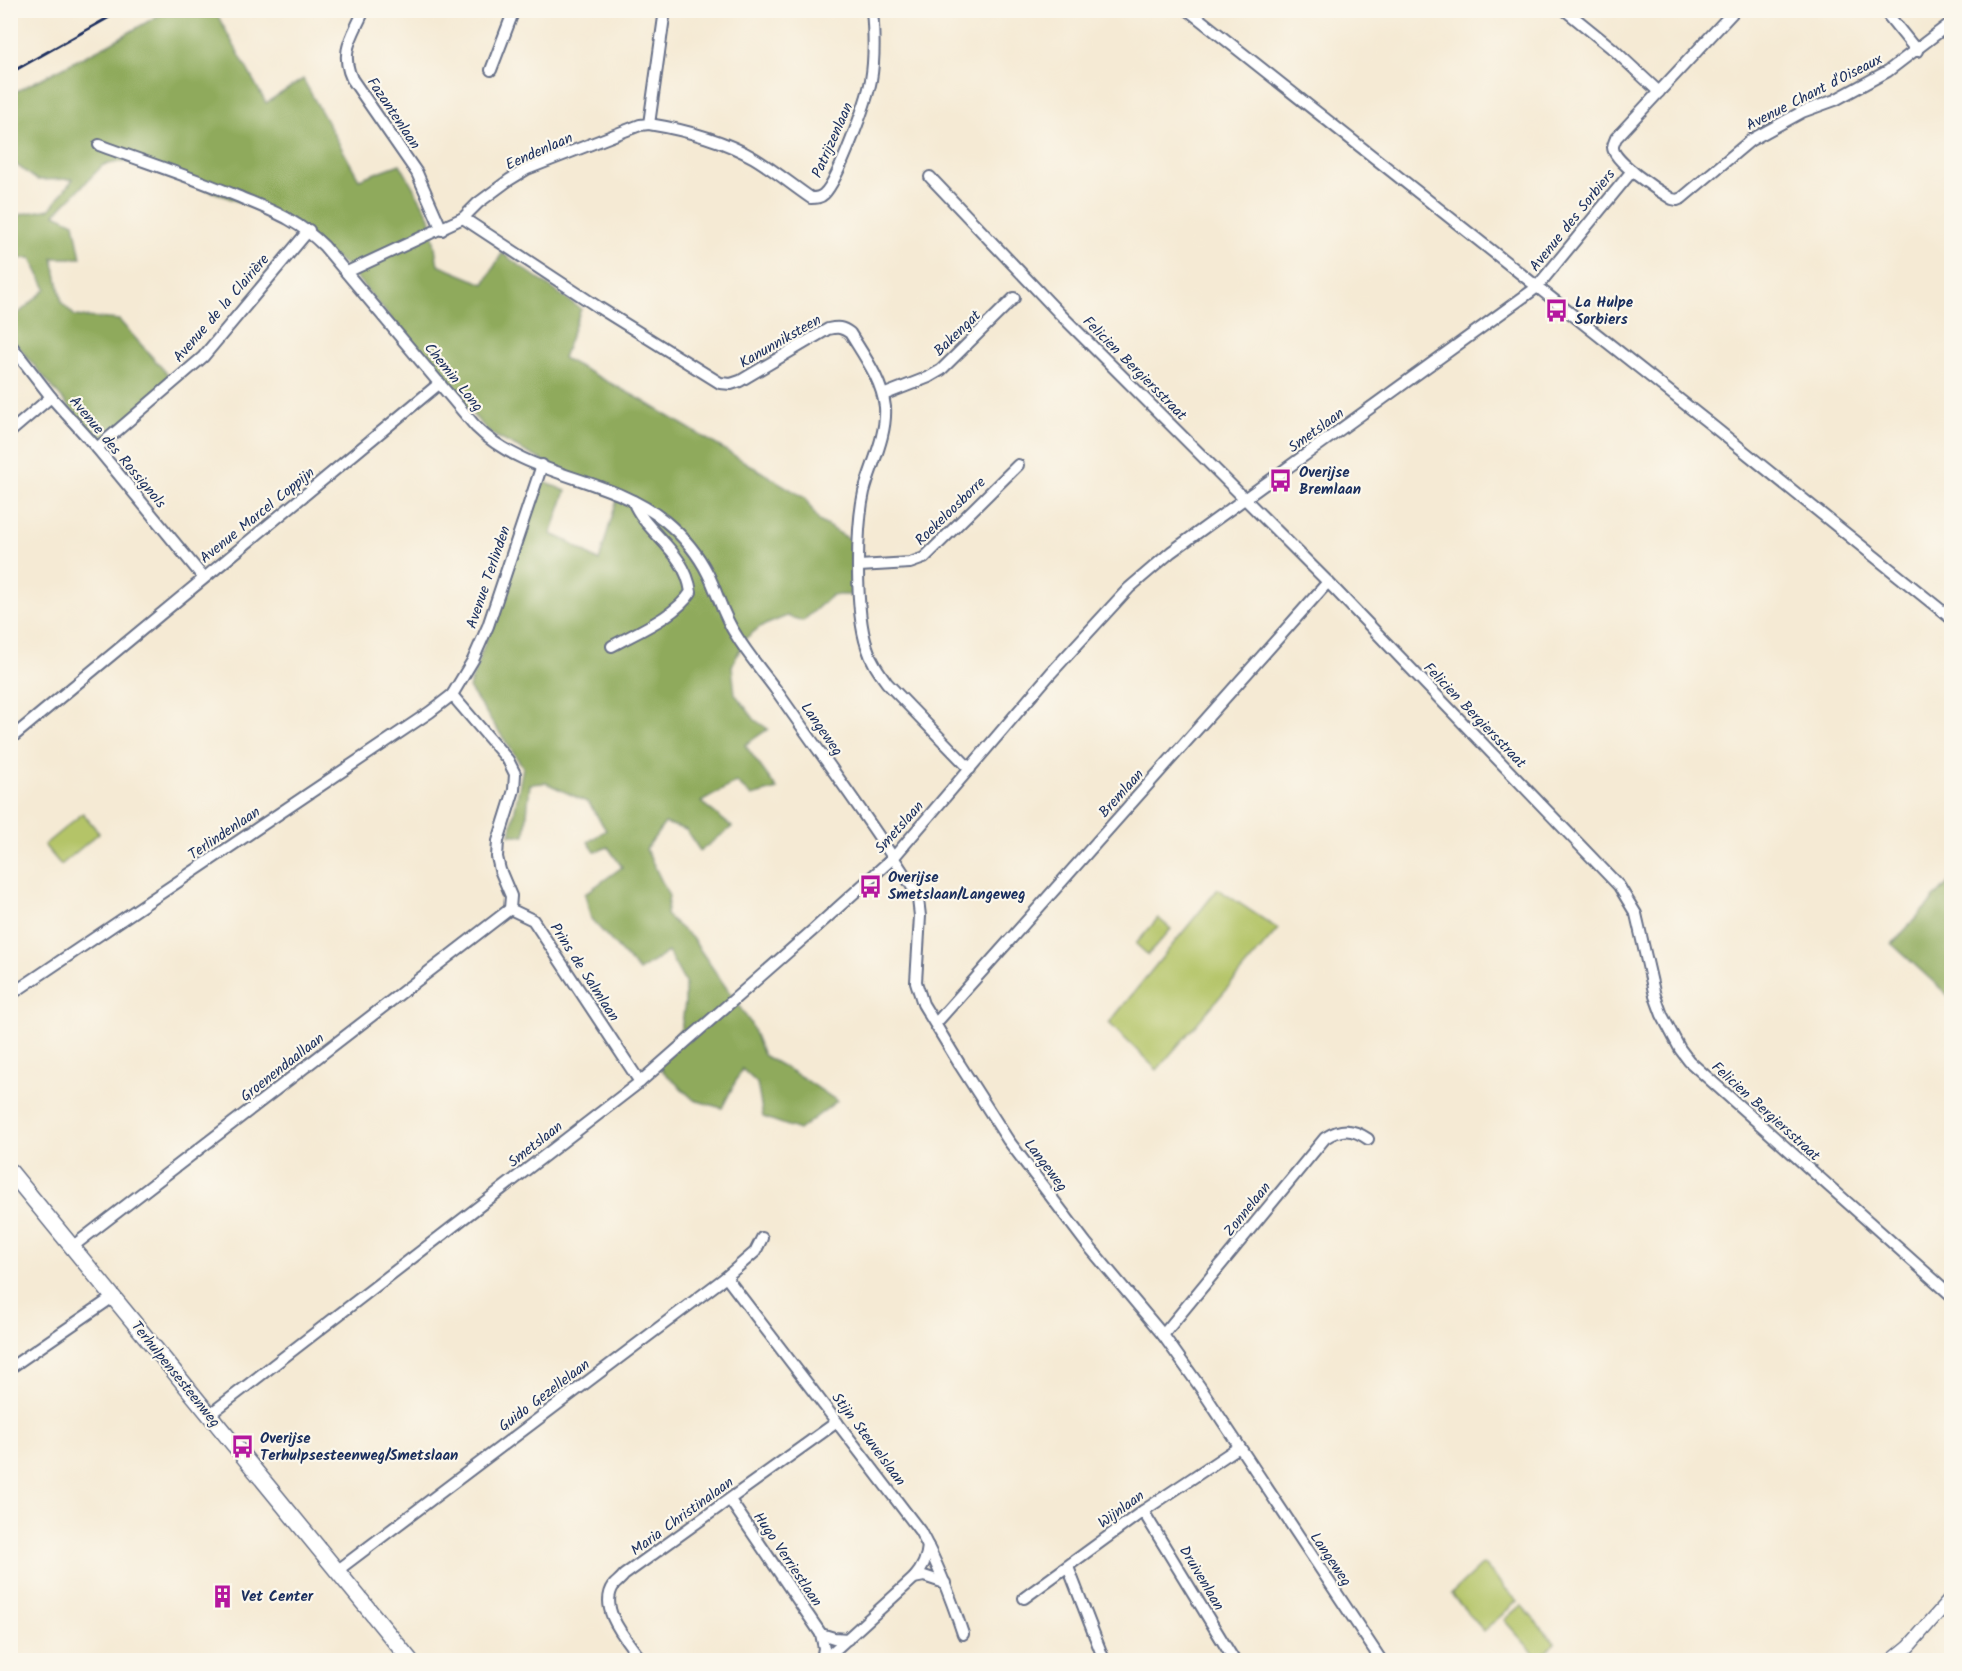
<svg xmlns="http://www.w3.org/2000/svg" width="1962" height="1671" viewBox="0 0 1962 1671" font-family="Kalam,sans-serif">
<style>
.green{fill:#b4c467;stroke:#687a62;stroke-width:1.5}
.forest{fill:#8faa5c;stroke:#556c5d;stroke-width:1.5}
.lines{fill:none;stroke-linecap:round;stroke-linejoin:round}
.minor-casing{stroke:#677087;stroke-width:14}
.tertiary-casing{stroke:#677087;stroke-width:15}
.secondary-casing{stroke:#677087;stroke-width:18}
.minor{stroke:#fff;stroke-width:10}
.tertiary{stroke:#fff;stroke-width:12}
.secondary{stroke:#fff;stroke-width:15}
.rail{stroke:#1b2f5e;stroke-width:3}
.labels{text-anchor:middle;stroke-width:4.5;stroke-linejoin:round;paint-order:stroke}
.street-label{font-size:15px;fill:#1b2f5e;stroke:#fbf7ec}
.poi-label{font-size:15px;font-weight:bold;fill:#1b2f5e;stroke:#fbf7ec;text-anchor:start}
</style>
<rect width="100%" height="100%" fill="#fbf7ec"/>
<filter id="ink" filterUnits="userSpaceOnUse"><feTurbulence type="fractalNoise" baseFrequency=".0167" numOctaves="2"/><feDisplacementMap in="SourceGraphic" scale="12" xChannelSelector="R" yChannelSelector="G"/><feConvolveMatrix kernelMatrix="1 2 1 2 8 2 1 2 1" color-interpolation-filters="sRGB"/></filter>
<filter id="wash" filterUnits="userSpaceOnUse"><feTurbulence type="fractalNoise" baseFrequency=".008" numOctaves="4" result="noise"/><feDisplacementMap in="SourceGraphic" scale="24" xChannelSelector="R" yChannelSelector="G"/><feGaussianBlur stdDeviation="1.35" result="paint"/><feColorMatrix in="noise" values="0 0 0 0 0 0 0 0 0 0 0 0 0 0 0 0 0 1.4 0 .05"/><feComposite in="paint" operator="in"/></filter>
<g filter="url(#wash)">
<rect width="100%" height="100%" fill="#f5ead4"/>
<g class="green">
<polygon points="83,813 99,833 61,865 44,845"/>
<polygon points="1218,889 1278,929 1157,1070 1109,1023"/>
<polygon points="1158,918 1171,929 1148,955 1136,944"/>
<polygon points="1483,1564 1517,1601 1484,1631 1451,1594"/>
<polygon points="1521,1605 1555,1643 1538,1658 1504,1620"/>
</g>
<g class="forest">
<polygon points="166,11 215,11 266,103 303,79 359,179 400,164 430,217 438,265 484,284 502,253 581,309 563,358 640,399 805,498 819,521 851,540 852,595 832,595 803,621 787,616 760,627 745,639 732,666 735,694 755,720 768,729 745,745 777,789 752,796 736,782 701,802 732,827 700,851 686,830 665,823 646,849 669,896 666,915 692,938 750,1022 763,1055 803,1078 837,1101 799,1130 763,1117 757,1083 742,1069 722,1108 694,1100 653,1062 681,1029 685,1003 685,983 668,952 639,971 591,919 585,894 622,867 608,847 595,852 588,842 606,830 589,803 546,783 530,784 525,835 510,835 523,767 469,688 542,481 566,491 551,534 567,541 599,561 617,499 491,434 467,409 346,265 268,213 130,160 103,165 55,214 74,223 81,258 53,258 62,303 75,316 119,320 171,378 101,445 11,338 11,320 46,289 31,258 11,259 10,223 22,214 50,209 73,179 37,180 11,161 11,94 109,44"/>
<polygon points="1951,880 1951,998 1892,944"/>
</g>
</g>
<g filter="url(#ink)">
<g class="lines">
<defs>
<g id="minor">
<path d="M364 10C353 36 339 51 352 79L417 173 442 230"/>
<polyline points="1188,10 1709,423 1952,619"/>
<polyline points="1565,10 1613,49 1659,92"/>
<path d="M1735 10 1616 138C1615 141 1613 144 1613 147 1612 161 1660 192 1672 199L1677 200 1682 198 1751 140 1802 112 1835 100 1888 71 1952 22"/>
<polyline points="1884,10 1917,51"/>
<polyline points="491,70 514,10"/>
<path d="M649 124C686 130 721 139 754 158 774 170 792 185 811 198 816 198 820 198 824 194 838 181 867 101 871 80 875 57 874 33 872 10"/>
<path d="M99 145C145 162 192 177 237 196 272 211 297 219 324 246L476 427C527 478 610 476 665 521 682 535 698 554 708 574 718 594 723 616 736 635 748 655 763 672 776 690 822 756 870 820 913 888L918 899 920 916 916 982 923 1004 960 1065 1008 1140 1086 1243 1163 1335 1200 1387 1381 1660"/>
<polyline points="930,177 1060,314 1328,582 1619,886 1636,914 1655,996 1662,1015 1680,1049 1689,1061 1952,1296"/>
<path d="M463 218 598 307 720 383 731 384 740 381 828 329C838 327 842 327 850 333 864 356 882 380 885 407 887 436 871 465 864 492 856 528 855 612 867 647 871 661 879 672 887 683L970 769"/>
<polyline points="347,272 463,218 478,203 509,180 527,169 640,125 649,124 665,10"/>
<polyline points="10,344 51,397 97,448 203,577"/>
<polyline points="883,395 929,377 941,370 1014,298"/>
<polyline points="10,432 51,397"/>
<polyline points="97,448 203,357 309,230"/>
<polyline points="859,566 910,563 924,558 1018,465"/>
<path d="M612 646C637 632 676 616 691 592 685 550 646 534 633 501"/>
<polyline points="452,695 508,760 515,774 514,790 498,841 497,857 500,870 511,896 510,909 533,920 640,1082"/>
<polyline points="10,739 440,383"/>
<polyline points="10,995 430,712 452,695 473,660 488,626 542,465"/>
<polyline points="936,1023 1328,582"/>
<polyline points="72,1247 510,909"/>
<path d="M726 1277 920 1531C938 1564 951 1598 963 1634"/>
<path d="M1163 1335 1325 1138C1341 1128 1352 1128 1368 1139"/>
<polyline points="10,1368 113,1297"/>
<polyline points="209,1415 640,1082 812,931 894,857 1051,673 1129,588 1171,552 1536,288 1632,171"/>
<polyline points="730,1500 821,1634 834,1638 848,1639"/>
<polyline points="1143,1511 1234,1660"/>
<polyline points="1068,1567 1104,1660"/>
<polyline points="338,1570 726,1277 755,1252 762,1238"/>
<path d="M914 1578C923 1568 927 1559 928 1546"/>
<polyline points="1024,1598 1143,1511 1239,1447"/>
<polyline points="821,1634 824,1648 822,1660"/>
<path d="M641 1660C628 1641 597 1609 614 1585 617 1582 621 1579 624 1575L837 1422"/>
<polyline points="824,1660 914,1578 924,1576 945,1583"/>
</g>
<polyline id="tertiary" points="1892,1660 1909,1646 1952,1597"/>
<polyline id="secondary" points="10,1171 410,1660"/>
</defs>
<use href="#minor" class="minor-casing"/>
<use href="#tertiary" class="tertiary-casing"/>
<use href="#secondary" class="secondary-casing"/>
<use href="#minor" class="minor"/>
<use href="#tertiary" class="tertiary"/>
<use href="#secondary" class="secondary"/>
<polyline class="rail" points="10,73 122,10"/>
</g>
</g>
<defs>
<symbol id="bus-bare" viewBox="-9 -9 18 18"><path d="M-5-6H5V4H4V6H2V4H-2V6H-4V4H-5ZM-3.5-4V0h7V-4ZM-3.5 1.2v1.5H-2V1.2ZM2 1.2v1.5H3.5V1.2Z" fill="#b5179e" stroke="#fbf7ec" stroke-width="2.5" paint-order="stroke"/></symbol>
<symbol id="building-bare" viewBox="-9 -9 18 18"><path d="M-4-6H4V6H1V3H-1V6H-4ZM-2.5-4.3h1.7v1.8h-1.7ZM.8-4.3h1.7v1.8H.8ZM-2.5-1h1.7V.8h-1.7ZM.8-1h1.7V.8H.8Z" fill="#b5179e" stroke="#fbf7ec" stroke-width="2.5" paint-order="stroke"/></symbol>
</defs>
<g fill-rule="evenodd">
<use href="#bus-bare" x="1540" y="294" width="33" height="33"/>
<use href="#bus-bare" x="1264" y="464" width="33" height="33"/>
<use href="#bus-bare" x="854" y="870" width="33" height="33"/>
<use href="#bus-bare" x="226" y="1430" width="33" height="33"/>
<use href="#building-bare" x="206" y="1580" width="33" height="33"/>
</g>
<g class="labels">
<g class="street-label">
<text transform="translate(1814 92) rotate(-27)" y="5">Avenue Chant d'Oiseaux</text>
<text transform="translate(394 113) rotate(56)" y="5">Fazantenlaan</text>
<text transform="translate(832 140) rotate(-66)" y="5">Patrijzenlaan</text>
<text transform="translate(539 151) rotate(-24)" y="5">Eendenlaan</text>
<text transform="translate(1572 220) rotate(-51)" y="5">Avenue des Sorbiers</text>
<text transform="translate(221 308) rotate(-49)" y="5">Avenue de la Clairière</text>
<text transform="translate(957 333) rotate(-44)" y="5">Bakengat</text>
<text transform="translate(780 341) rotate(-30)" y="5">Kanunniksteen</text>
<text transform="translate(1135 368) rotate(45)" y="5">Felicien Bergiersstraat</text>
<text transform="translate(454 377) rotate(51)" y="5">Chemin Long</text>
<text transform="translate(1316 430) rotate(-36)" y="5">Smetslaan</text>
<text transform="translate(118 452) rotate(50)" y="5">Avenue des Rossignols</text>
<text transform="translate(950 511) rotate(-44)" y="5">Roekeloosborre</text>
<text transform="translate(257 515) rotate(-39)" y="5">Avenue Marcel Coppijn</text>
<text transform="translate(488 577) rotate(-71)" y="5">Avenue Terlinden</text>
<text transform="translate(1475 715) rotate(46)" y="5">Felicien Bergiersstraat</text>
<text transform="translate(822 729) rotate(55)" y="5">Langeweg</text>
<text transform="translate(1121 793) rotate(-48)" y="5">Bremlaan</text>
<text transform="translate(899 827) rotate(-48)" y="5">Smetslaan</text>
<text transform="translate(224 833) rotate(-34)" y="5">Terlindenlaan</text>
<text transform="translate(585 972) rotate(57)" y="5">Prins de Salmlaan</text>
<text transform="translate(282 1067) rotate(-38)" y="5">Groenendaallaan</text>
<text transform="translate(1766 1111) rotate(42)" y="5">Felicien Bergiersstraat</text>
<text transform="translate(535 1144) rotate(-38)" y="5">Smetslaan</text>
<text transform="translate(1046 1165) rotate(53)" y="5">Langeweg</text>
<text transform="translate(1247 1209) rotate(-51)" y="5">Zonnelaan</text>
<text transform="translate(176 1374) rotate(51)" y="5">Terhulpensesteenweg</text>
<text transform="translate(544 1395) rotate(-37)" y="5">Guido Gezellelaan</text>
<text transform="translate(869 1439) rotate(53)" y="5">Stijn Steuvelslaan</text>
<text transform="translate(1121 1509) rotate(-36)" y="5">Wijnlaan</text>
<text transform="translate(682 1516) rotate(-36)" y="5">Maria Christinalaan</text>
<text transform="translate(788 1559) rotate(56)" y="5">Hugo Verriestlaan</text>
<text transform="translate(1331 1559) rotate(56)" y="5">Langeweg</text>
<text transform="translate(1202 1578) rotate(59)" y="5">Druivenlaan</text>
</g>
<g class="poi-label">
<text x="1575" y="307">La Hulpe<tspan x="1575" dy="17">Sorbiers</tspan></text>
<text x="1299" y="477">Overijse<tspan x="1299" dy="17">Bremlaan</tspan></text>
<text x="888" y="882">Overijse<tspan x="888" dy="17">Smetslaan/Langeweg</tspan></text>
<text x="260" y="1443">Overijse<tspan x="260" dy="17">Terhulpsesteenweg/Smetslaan</tspan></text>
<text x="241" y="1601">Vet Center</text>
</g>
</g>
<rect width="1962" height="1671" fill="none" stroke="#fbf7ec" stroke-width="36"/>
</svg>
